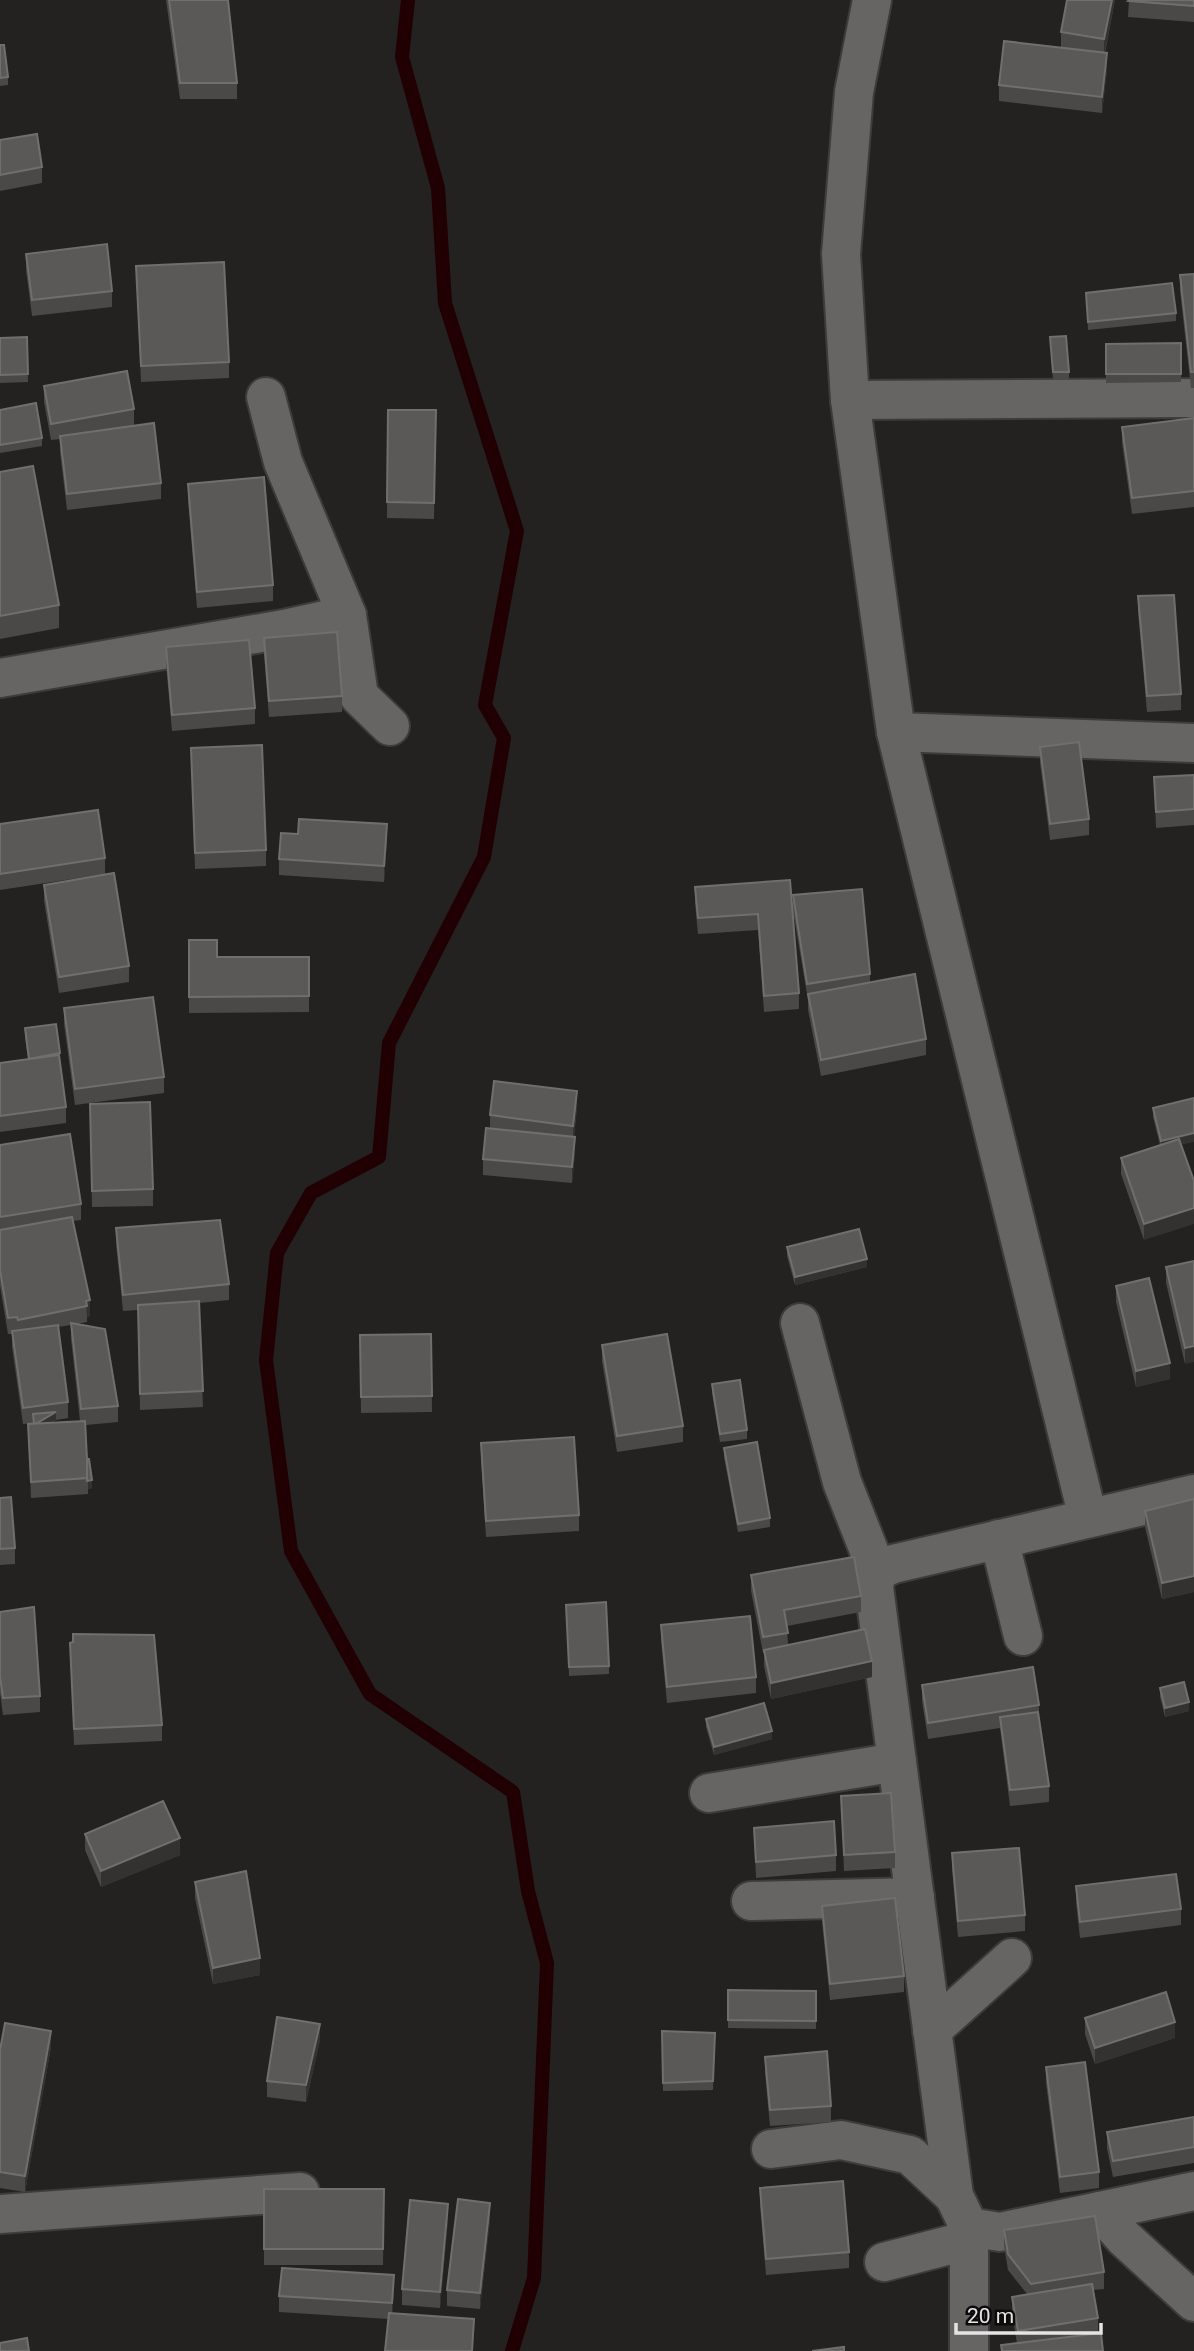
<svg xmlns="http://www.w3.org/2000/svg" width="1194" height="2351" viewBox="0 0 1194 2351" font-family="Roboto,sans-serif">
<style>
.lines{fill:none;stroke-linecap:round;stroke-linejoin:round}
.stream{stroke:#200002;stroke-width:14}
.minor-casing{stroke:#3d3b3b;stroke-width:42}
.minor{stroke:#676464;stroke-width:38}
.wall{fill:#4b4848;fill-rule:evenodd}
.shaded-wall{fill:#343131}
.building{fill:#5b5858;stroke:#716e6e;stroke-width:2}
</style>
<rect width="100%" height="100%" fill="#242121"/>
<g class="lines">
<polyline class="stream" points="408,0 402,57 438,188 445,303 517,531 485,705 504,738 484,857 389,1043 379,1157 311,1193 277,1253 266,1360 291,1551 370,1694 513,1792 528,1891 547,1963 534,2278 512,2351"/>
<defs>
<g id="minor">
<polyline points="872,0 854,92 841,254 850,400 896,732 1088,1518"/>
<polyline points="266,397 283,462 347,615 359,696 390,726"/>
<polyline points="850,400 1194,398"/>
<polyline points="0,678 284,629 347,615"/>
<polyline points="896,732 1194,743"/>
<polyline points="800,1323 842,1482 877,1571 874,1587 954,2196 969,2227 969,2351"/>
<polyline points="999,1539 1023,1636"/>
<polyline points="877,1571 893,1564 1194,1494"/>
<polyline points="709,1793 897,1762"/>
<polyline points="751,1901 915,1897"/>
<polyline points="932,2030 1012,1958"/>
<polyline points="771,2149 841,2140 910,2155 954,2196"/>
<polyline points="1100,2211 1124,2238 1194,2302"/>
<polyline points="0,2214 300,2192"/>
<polyline points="969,2227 1000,2232 1194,2191"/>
<polyline points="884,2262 969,2240"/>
</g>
</defs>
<use href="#minor" class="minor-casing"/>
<use href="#minor" class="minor"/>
</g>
<g class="wall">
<polygon points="166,0 228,0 237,83 237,99 180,99"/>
<polygon points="1067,0 1115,0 1105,53 1107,69 1102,113 999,101 999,85 1061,48 1061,32"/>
<polygon points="1129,0 1194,0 1194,22 1128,17"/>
<polygon points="0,45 8,77 8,85 0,86"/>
<polygon points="0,140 42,167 42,183 0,191"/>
<polygon points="26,254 112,291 112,307 32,316 26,270"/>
<polygon points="136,266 229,362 229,378 141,382"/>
<polygon points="1194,274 1194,388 1191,388 1180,291 1180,275"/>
<polygon points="1086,293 1176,313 1176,321 1088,330"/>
<polygon points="27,337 28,382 0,383 0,338"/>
<polygon points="1050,337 1069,372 1069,380 1053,380"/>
<polygon points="1181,343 1181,382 1106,383 1106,344"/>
<polygon points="44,386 134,409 134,425 124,427 161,483 161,499 67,510 60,452 60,439 51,440 44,402"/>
<polygon points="0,410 42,438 42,446 0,453"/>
<polygon points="388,410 436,410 434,519 387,518"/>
<polygon points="1194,418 1194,507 1132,514 1122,443 1122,427"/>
<polygon points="0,472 59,605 59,628 0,639"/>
<polygon points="188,484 273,585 273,601 197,608 188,500"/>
<polygon points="1138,596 1181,694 1181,710 1147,712 1138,612"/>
<polygon points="264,638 342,696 342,712 269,717 264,654"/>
<polygon points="166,647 255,708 255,724 172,731 166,664"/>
<polygon points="1040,747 1089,819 1089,835 1050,840 1040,763"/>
<polygon points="191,748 266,850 266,866 195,869"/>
<polygon points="1194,775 1194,825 1156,828 1154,777"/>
<polygon points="0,824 105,858 105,874 0,890"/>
<polygon points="387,841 384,882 279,875 279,859"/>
<polygon points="790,880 799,993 799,1009 764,1012 758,930 698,934 695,903 695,887"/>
<polygon points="44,885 129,966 129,982 59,993 44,901"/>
<polygon points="793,895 870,974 870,982 926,1039 926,1055 821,1076 808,1010 808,1000 793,911"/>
<polygon points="189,940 217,957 309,957 309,1012 189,1013"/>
<polygon points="64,1008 164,1077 164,1093 75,1105 64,1024"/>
<polygon points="25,1028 60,1053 60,1062 66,1107 66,1123 0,1132 0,1063 28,1059 25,1037"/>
<polygon points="577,1107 574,1137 575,1153 572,1183 483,1175 483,1159 490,1129 490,1115"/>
<polygon points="1153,1108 1181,1145 1144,1240 1121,1174 1121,1158 1160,1145 1153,1117"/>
<polygon points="90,1120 153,1189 153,1206 92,1207"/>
<path d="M0 1145 81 1204V1220L73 1221 90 1316 87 1317V1322L77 1324 118 1406V1422L86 1425 87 1459 92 1488 88 1489V1494L31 1498 28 1424H33V1423L23 1424 12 1347V1334H8L0 1286ZM71 1325V1339L80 1421 52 1423 56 1420 68 1418V1402L58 1327Z"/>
<polygon points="116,1228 229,1284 229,1300 199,1303 203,1407 140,1410 138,1310 123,1311 116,1244"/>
<polygon points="787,1247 867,1267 795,1285 787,1256"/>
<polygon points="1194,1261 1185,1364 1166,1283 1166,1267"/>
<polygon points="1116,1286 1170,1379 1136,1387 1116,1302"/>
<polygon points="431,1334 432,1412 361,1413 360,1335"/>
<polygon points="602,1345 683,1426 683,1442 617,1452 602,1361"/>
<polygon points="712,1384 747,1430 747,1439 720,1442 712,1393"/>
<polygon points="481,1443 579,1515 579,1531 486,1537 481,1459"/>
<polygon points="724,1448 770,1518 770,1527 738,1532 724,1457"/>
<polygon points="0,1498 15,1548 15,1564 0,1565"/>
<polygon points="1194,1499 1194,1592 1162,1599 1145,1527 1145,1511"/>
<polygon points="751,1575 861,1596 861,1612 787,1626 788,1645 872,1677 771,1699 764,1666 764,1653 763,1653 751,1591"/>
<polygon points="566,1605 609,1666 609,1674 569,1676"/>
<polygon points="0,1612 40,1696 40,1712 3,1715 0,1693"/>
<polygon points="661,1625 756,1677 756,1693 667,1703 661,1641"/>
<polygon points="70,1643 162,1725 162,1741 74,1745"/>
<polygon points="922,1685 1039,1705 1039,1721 1049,1786 1049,1802 1010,1806 1000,1728 928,1739 922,1701"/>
<polygon points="1160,1688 1189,1711 1165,1717 1160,1697"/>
<polygon points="706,1719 772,1739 714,1755 706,1727"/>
<polygon points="841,1796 895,1852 895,1868 844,1871"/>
<polygon points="754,1828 836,1855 836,1871 756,1878"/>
<polygon points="85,1834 180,1855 101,1887 85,1850"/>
<polygon points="952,1853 1025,1915 1025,1931 958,1937 952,1869"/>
<polygon points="195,1882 260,1975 213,1984 195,1898"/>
<polygon points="1076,1886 1181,1909 1181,1925 1080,1938 1076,1902"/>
<polygon points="822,1906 904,1976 904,1992 830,2000 822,1922"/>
<polygon points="728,1990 816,1991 816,2029 728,2028"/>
<polygon points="1085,2018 1175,2038 1095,2064 1085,2034"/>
<polygon points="662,2031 715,2033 713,2090 663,2091"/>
<polygon points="320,2040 306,2102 267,2097 267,2081"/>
<polygon points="51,2047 25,2192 0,2188 0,2050"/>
<polygon points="765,2057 831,2106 831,2122 770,2126 765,2073"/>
<polygon points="1046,2067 1099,2172 1099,2188 1060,2193 1046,2083"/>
<polygon points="1194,2117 1194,2163 1113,2177 1107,2148 1107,2132"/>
<polygon points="760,2188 849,2252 849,2268 766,2275 760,2205"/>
<polygon points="264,2189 384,2189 383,2265 264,2265"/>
<polygon points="490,2219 480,2309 447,2306 447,2290"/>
<polygon points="448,2220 440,2308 402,2305 402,2289"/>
<polygon points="1004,2230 1104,2272 1104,2289 1093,2290 1098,2318 1098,2333 1103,2351 1001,2351 1001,2345 1017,2343 1012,2313 1012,2297 1027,2294 1008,2270 1004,2246"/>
<polygon points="394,2291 392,2313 474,2335 388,2319 279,2312 279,2296"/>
</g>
<g class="shaded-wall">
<polygon points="1112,0 1115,0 1104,55 1104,39"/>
<polygon points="1107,53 1107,69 1102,113 1102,97"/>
<polygon points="387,824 387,841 384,882 384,866"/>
<polygon points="577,1091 577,1107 573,1142 573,1126"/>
<polygon points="1194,1133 1194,1142 1161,1149 1161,1141"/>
<polygon points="575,1137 575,1153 572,1183 572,1167"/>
<polygon points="1194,1208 1194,1224 1144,1240 1144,1224"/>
<polygon points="867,1259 867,1267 795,1285 795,1277"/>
<polygon points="90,1300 90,1316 87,1317 86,1301"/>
<polygon points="1194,1346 1194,1362 1185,1364 1185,1348"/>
<polygon points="1170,1363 1170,1379 1136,1387 1136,1371"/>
<polygon points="56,1412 56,1420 35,1433 35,1425"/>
<polygon points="88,1480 92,1480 92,1488 88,1489"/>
<polygon points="1194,1576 1194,1592 1162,1599 1162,1583"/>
<polygon points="872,1661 872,1677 771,1699 771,1683"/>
<polygon points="1189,1702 1189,1711 1165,1717 1165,1708"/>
<polygon points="772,1731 772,1739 714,1755 714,1747"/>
<polygon points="180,1838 180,1855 101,1887 101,1871"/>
<polygon points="260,1958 260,1975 213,1984 213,1968"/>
<polygon points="1175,2022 1175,2038 1095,2064 1095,2048"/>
<polygon points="320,2024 320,2040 306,2102 306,2085"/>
<polygon points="51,2031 51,2047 25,2192 25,2176"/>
<polygon points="490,2203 490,2219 480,2309 480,2293"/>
<polygon points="448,2204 448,2220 440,2308 440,2292"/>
<polygon points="394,2275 394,2291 392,2319 392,2303"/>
</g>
<g class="building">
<polygon points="169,0 228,0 237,83 180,83"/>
<polygon points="1067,0 1112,0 1104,39 1061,32"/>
<polygon points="1129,0 1194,0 1194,6 1128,1"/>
<polygon points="1004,41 1107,53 1102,97 999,85"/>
<polygon points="0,45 4,45 8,77 0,78"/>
<polygon points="37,134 42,167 0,175 0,140"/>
<polygon points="107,244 112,291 32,300 26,254"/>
<polygon points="224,262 229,362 141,366 136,266"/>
<polygon points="1194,274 1194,372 1191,372 1180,275"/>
<polygon points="1172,283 1176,313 1088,322 1086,293"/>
<polygon points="1066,336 1069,372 1053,372 1050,337"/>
<polygon points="27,337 28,374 0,375 0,338"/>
<polygon points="1181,343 1181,374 1106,374 1106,344"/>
<polygon points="127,371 134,409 51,424 44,386"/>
<polygon points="36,403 42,438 0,445 0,410"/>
<polygon points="388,410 436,410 434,503 387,502"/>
<polygon points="1194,418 1194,491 1132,498 1122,427"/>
<polygon points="154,423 161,483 67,494 60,436"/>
<polygon points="33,466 59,605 0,616 0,472"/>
<polygon points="264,477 273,585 197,592 188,484"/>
<polygon points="1174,595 1181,694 1147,696 1138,596"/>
<polygon points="337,632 342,696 269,701 264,638"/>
<polygon points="249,640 255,708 172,715 166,647"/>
<polygon points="1079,742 1089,819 1050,824 1040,747"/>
<polygon points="262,745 266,850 195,853 191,748"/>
<polygon points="1194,775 1194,809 1156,812 1154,777"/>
<polygon points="98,810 105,858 0,874 0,824"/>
<polygon points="299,819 387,824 384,866 279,859 281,833 298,834"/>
<polygon points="114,873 129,966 59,977 44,885"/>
<polygon points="790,880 799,993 764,996 758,914 698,918 695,887"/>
<polygon points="862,889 870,974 807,984 793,895"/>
<polygon points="189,940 217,940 217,957 309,957 309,996 189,997"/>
<polygon points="915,974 926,1039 821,1060 808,994"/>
<polygon points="153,997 164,1077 75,1089 64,1008"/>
<polygon points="56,1024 60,1053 29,1059 25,1028"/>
<polygon points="59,1055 66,1107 0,1116 0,1063"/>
<polygon points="494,1081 577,1091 573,1126 490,1115"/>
<polygon points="1194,1098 1194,1133 1161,1141 1153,1108"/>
<polygon points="150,1102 153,1189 92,1191 90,1104"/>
<polygon points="486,1128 575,1137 572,1167 483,1159"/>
<polygon points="70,1134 81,1204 0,1217 0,1145"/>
<polygon points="1179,1139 1194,1181 1194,1208 1144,1224 1121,1158"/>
<polygon points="72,1217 90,1300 86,1301 87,1306 18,1320 17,1317 8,1318 0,1270 0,1230"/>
<polygon points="220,1220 229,1284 123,1295 116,1228"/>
<polygon points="859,1229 867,1259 795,1277 787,1247"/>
<polygon points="1194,1261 1194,1346 1185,1348 1166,1267"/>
<polygon points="1149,1278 1170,1363 1136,1371 1116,1286"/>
<polygon points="199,1301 203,1391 140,1394 138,1305"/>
<polygon points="71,1323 105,1329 118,1406 81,1409"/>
<polygon points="58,1325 68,1402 23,1408 12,1331"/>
<polygon points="431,1334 432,1396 361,1397 360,1335"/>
<polygon points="667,1334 683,1426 617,1436 602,1345"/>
<polygon points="740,1380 747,1430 720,1434 712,1384"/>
<polygon points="56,1412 37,1423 34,1424 33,1414"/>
<polygon points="85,1421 88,1478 31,1482 28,1424"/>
<polygon points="574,1437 579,1515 486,1521 481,1443"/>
<polygon points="757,1442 770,1518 738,1524 724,1448"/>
<polygon points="87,1459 89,1459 92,1480 87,1481"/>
<polygon points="11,1497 15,1548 0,1549 0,1498"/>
<polygon points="1194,1499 1194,1576 1162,1583 1145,1511"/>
<polygon points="854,1557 861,1596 784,1610 788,1633 763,1637 751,1575"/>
<polygon points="606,1602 609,1666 569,1667 566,1605"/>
<polygon points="34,1607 40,1696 3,1698 0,1677 0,1612"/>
<polygon points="750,1616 756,1677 667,1687 661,1625"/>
<polygon points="865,1629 872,1661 771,1683 764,1650"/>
<polygon points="73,1634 154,1635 162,1725 74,1729 70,1643 73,1642"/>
<polygon points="1033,1667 1039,1705 928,1723 922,1685"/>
<polygon points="1184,1682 1189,1702 1165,1708 1160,1688"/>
<polygon points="764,1703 772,1731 714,1747 706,1719"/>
<polygon points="1038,1712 1049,1786 1010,1790 1000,1717"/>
<polygon points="891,1793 895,1852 844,1855 841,1796"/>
<polygon points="163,1801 180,1838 101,1871 85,1834"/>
<polygon points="834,1821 836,1855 756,1862 754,1828"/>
<polygon points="1019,1848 1025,1915 958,1921 952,1853"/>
<polygon points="246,1871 260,1958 213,1968 195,1882"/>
<polygon points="1176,1874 1181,1909 1080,1922 1076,1886"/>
<polygon points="895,1898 904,1976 830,1984 822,1906"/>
<polygon points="728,1990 816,1991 816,2021 728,2020"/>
<polygon points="1166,1992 1175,2022 1095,2048 1085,2018"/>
<polygon points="277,2017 320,2024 306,2085 267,2081"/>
<polygon points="5,2023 51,2031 25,2176 0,2172 0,2050"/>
<polygon points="662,2031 715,2033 713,2081 663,2083"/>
<polygon points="827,2051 831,2106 770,2110 765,2057"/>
<polygon points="1085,2062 1099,2172 1060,2177 1046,2067"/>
<polygon points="1194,2117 1194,2147 1113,2161 1107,2132"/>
<polygon points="843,2181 849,2252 766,2259 760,2188"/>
<polygon points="264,2189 384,2189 383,2249 264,2249"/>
<polygon points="458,2199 490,2203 480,2293 447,2290"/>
<polygon points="410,2200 448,2204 440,2292 402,2289"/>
<polygon points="1095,2216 1104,2272 1031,2284 1008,2254 1004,2230"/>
<polygon points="282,2268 394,2275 392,2303 279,2296"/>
<polygon points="1092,2284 1098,2318 1018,2331 1012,2297"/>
<polygon points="389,2313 474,2319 472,2351 385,2351"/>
<polygon points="1101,2333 1103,2351 1002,2351 1001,2345"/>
<polygon points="27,2338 29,2351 0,2351 0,2343"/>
<polygon points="844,2347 844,2351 812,2351"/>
</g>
<path d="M956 2323v10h145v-10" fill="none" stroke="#e5e3e3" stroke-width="3.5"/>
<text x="967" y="2323" font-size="21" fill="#e5e3e3" stroke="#0d0b0b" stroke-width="5" paint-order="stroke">20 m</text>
</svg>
